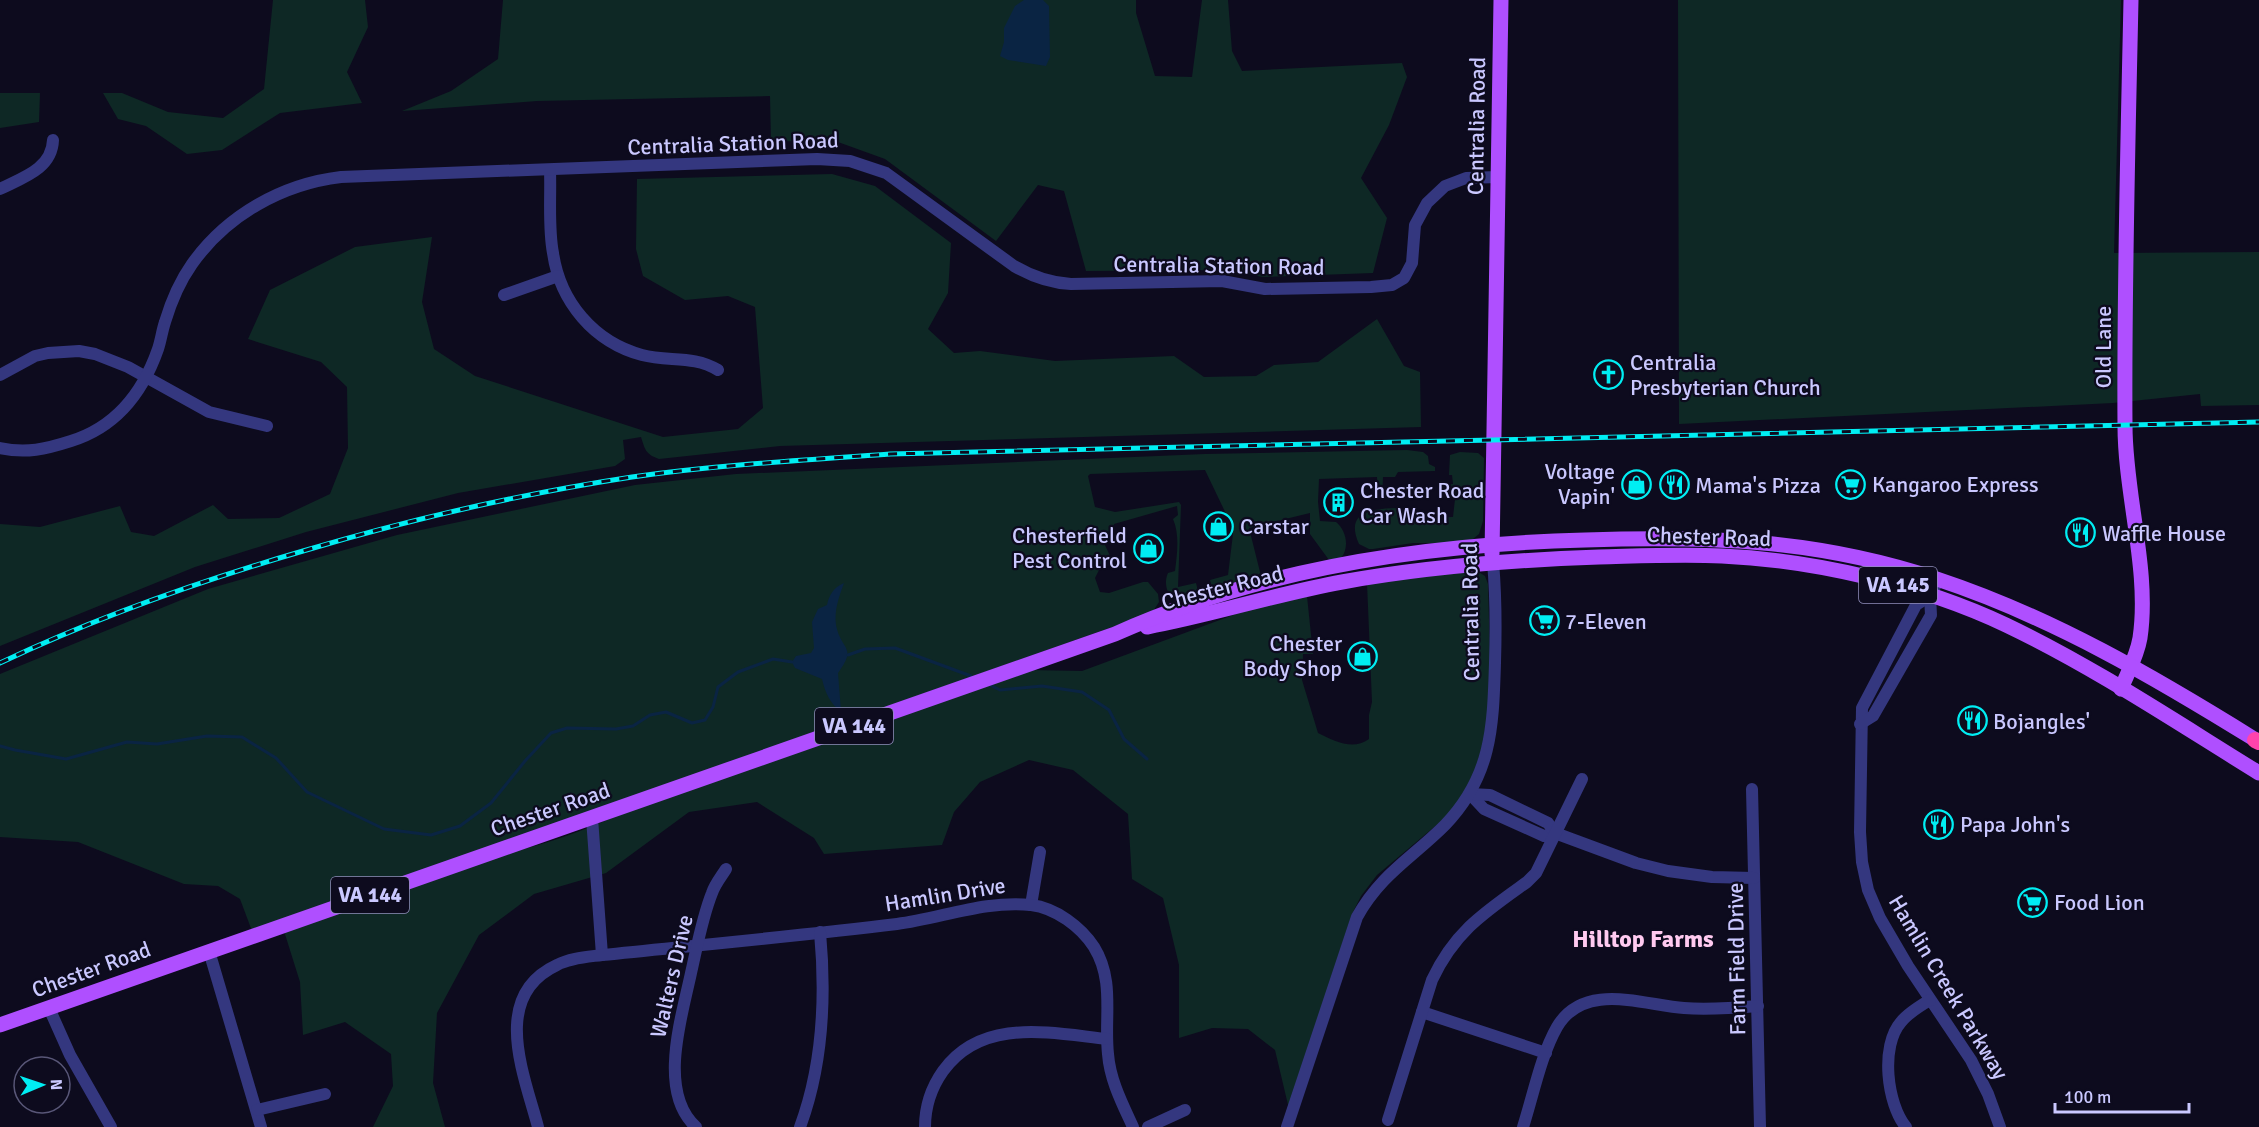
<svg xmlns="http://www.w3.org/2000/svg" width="2259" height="1127" viewBox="0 0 2259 1127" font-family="Signika,sans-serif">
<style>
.green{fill:#0e2825}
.water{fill:#0a2443}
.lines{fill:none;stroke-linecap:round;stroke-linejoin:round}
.stream{stroke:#0a2443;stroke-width:3}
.minor{stroke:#34377f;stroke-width:12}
.major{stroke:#af4fff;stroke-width:15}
.highway{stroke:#ff43ac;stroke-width:16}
.rail-casing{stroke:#00eef3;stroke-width:5}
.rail{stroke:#0d0b1e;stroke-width:3;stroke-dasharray:9;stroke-linecap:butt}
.labels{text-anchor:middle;stroke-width:4.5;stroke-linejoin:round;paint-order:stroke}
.shield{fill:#0d0b1e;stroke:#918fbc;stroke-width:1.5}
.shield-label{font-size:21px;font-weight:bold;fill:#cac8ff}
.street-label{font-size:22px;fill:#cac8ff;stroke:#0d0b1e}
.poi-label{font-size:22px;fill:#cac8ff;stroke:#0d0b1e;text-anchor:start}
.neighbourhood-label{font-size:24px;font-weight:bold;fill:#ffcaf0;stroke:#0d0b1e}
</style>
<rect width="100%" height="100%" fill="#0d0b1e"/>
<g class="green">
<polygon points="273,0 365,0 368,27 347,72 362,103 280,113 222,150 187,154 146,126 118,119 103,93 122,93 168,112 223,118 264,89"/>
<polygon points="503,0 1136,0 1136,13 1155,76 1192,77 1202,0 1228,0 1232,51 1242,71 1402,63 1407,77 1389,125 1361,178 1387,218 1373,273 1263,277 1224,270 1086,271 1064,191 1038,185 996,241 885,159 838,142 771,141 770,96 537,101 402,111 451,91 498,59"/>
<polygon points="1678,0 2121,0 2114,253 2259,252 2259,405 2201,406 2200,394 2113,403 1679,424"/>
<polygon points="0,93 40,93 39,122 0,128"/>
<path d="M832 174 875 186 951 243 948 293 928 329 954 353 980 351 1055 361 1174 356 1204 377 1256 376 1274 365 1318 362 1377 319 1404 366 1420 372 1421 427 780 446 659 459C645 454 645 449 641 437L623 440 625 459 615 466 458 493 306 532 195 567 0 646V524L40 527 120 506 131 532 154 536 213 505 228 519 279 518 330 494 348 448 347 387 321 362 248 339 270 290 355 247 432 237 422 302 434 349 475 376 663 437 738 429 763 408 755 307 728 296 685 300 643 276 636 249 637 179Z"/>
<path d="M1407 450 1423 452 1428 456 1429 464 1435 467V471L1398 472 1395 477H1383L1382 499 1378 497 1377 477 1319 479 1318 502 1320 521 1336 522C1346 530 1350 547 1341 558L1329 560 1310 534V513L1249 528 1261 576 1212 589 1210 580 1228 575 1233 534 1229 520 1205 470 1090 474 1088 476 1095 507 1115 512 1179 502 1181 505 1178 587 1196 583 1199 595 1182 600 1173 599C1166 592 1164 582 1168 573L1175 571C1177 555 1180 535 1173 519L1178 515 1177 506 1114 524 1113 539 1104 543 1112 560V564L1099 570 1095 578 1100 592 1109 593 1143 582H1148L1158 594 1159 602 1152 613 252 931 240 899 218 886 184 884 78 842 0 837V674L208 589 397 535 635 485 736 474 1205 454Z"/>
<path d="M1460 452 1478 453 1484 458 1483 521 1479 534 1473 539 1460 543H1413L1373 549H1369L1359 544C1344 511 1373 509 1396 508L1399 510V518L1453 517 1455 499 1446 485 1453 484 1452 475H1449L1450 455Z"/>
<path d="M1477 571 1485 576 1488 584 1491 691 1489 721 1471 786 1452 812 1377 875 1361 896 1352 914 1289 1109 1275 1050 1248 1029 1212 1028 1179 1038V965L1163 898 1132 879 1128 814 1073 770 1029 760 980 782 954 812 942 845 824 854 814 838 757 802 689 812 606 873 534 894 479 935 437 1013 433 1083 445 1127H373L393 1086 391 1054 345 1022 303 1035 300 982 284 931 506 853C549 844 582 831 623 813L1028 670 1082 671 1263 604 1307 596 1313 654H1303L1302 680 1318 733C1334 741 1353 751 1369 739V715L1372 702 1367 583Z"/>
</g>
<g class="water">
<polygon points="1024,0 1043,0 1049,6 1050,57 1046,66 1008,60 1000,56 1004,42 1004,28 1015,6"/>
<path d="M844 583C839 597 834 610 836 625 841 651 858 646 838 673L841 711C830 704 825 692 822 679L795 668 792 662 796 656 811 653 814 648 812 622 818 609 827 605C829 595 834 587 844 583Z"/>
</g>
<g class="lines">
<g class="stream">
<polyline points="848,655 865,649 895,648 971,676"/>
<polyline points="990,685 1000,690 1042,686 1082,692 1109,710 1124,739 1147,759"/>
<polyline points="0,746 15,750 66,759 127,742 157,744 207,736 242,737 276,758 307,792 384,829 431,835 460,826 491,803 525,761 551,733 567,728 616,729 633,726 650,715 666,712 692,723 705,720 713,707 718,687 738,672 773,659 792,662"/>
</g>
<g class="minor">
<path d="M550 170C551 197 548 227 553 253 560 302 594 342 642 355 669 362 693 355 718 370"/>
<path d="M0 189C22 178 52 169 53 140"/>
<polyline points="504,295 558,276"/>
<polyline points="0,375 35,356 48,353 79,351 95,354 128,367 209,412 267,426"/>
<path d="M0 448C26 454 46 449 71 441 116 427 143 392 158 349 161 340 162 331 165 322 171 302 180 281 192 264 227 215 282 184 341 177L817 159 850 161 886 173 1014 266C1033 277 1050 283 1071 284L1222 281 1265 289 1371 287 1392 285 1404 278 1412 263 1415 225 1427 203 1445 186 1466 178 1498 177"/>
<polyline points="1939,579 1930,596 1916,605 1862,708 1860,832 1862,862 1868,890 1880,918 1908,966 1971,1060 1988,1094 2000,1127"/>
<polyline points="1860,724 1873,716 1931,615 1930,596"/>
<polyline points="1752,789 1760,1127"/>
<polyline points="1470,794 1484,809 1544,836 1555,833 1636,863 1668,871 1712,877 1754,878"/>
<polyline points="1470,794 1490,795 1548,823 1555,833"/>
<polyline points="592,818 602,955"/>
<polyline points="1031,905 1040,852"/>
<polyline points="209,951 261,1127"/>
<polyline points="49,1008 70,1055 111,1127"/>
<polyline points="1422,1012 1546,1053"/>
<polyline points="257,1110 325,1094"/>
<path d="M1388 1120 1432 980C1455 931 1485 912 1527 882L1536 873 1582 779"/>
<path d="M538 1127C524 1074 490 996 557 965 570 958 587 957 602 955 700 945 798 936 897 924 942 918 986 900 1031 905 1056 908 1081 927 1094 947 1115 981 1104 1017 1108 1054 1110 1080 1122 1103 1133 1127"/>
<path d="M696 1127C657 1092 682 1016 691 973 697 947 702 918 712 893 715 884 721 877 726 869"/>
<path d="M800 1127C823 1065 826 997 820 932"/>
<path d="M925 1127C925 1106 931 1088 943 1071 982 1017 1050 1033 1107 1039"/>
<polyline points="1148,1127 1185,1110"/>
<path d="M1287 1127 1357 917C1381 874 1412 858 1445 825 1492 776 1493 727 1495 663 1496 630 1496 596 1493 562"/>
<path d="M1523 1127C1533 1096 1541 1055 1557 1027 1584 981 1643 1005 1684 1008 1709 1010 1734 1008 1758 1006"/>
<path d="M1906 1127C1887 1104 1880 1046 1901 1022 1908 1013 1920 1006 1930 1000"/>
</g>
<g class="major">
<polyline points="1492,554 1501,0"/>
<path d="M1147 627C1212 615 1276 594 1342 582 1426 567 1512 560 1599 557 1640 556 1681 554 1722 556 1814 560 1922 585 2006 625 2094 667 2176 722 2259 773"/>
<path d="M2121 689C2128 672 2137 656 2140 638 2150 571 2125 495 2125 426 2124 284 2128 142 2131 0"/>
<path d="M0 1025 1115 634C1262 568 1425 544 1585 540 1710 536 1817 539 1937 579 2052 617 2156 678 2259 742"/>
</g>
<polyline class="highway" points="2255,740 2259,742"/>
<defs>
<path id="rail" d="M0 663C97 617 200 581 303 551 411 519 520 494 632 477 718 465 804 460 890 454L2259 422"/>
</defs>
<use href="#rail" class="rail-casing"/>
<use href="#rail" class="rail"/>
</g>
<defs>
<symbol id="church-ring" viewBox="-11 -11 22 22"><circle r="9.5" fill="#0d0b1e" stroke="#00eef3" stroke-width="1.5"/><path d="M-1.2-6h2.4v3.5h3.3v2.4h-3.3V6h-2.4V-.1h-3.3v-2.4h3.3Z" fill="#00eef3"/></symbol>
<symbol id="shop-ring" viewBox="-11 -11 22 22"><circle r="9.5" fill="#0d0b1e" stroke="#00eef3" stroke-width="1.5"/><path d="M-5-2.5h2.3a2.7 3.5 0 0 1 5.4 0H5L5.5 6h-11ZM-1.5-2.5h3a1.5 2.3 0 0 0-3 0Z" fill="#00eef3"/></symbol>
<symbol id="supermarket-ring" viewBox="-11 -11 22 22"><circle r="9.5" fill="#0d0b1e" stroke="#00eef3" stroke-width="1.5"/><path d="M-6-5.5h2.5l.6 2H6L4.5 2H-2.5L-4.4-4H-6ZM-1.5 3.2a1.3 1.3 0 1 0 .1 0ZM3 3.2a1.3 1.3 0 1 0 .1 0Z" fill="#00eef3"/></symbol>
<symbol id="restaurant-ring" viewBox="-11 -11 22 22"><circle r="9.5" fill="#0d0b1e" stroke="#00eef3" stroke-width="1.5"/><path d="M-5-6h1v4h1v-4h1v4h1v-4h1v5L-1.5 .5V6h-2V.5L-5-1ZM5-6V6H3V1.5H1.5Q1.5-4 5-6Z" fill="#00eef3"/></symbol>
<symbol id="building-ring" viewBox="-11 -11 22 22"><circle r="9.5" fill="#0d0b1e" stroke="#00eef3" stroke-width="1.5"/><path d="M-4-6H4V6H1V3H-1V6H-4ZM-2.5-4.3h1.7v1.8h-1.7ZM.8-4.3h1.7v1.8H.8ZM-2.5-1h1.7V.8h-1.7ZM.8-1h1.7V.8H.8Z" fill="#00eef3"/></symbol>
</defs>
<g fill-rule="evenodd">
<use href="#church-ring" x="1592" y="358" width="33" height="33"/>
<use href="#shop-ring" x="1620" y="468" width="33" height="33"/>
<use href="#supermarket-ring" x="1834" y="468" width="33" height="33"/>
<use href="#restaurant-ring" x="1658" y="468" width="33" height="33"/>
<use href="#building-ring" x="1322" y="486" width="33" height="33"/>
<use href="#shop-ring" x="1202" y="510" width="33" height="33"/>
<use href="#restaurant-ring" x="2064" y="516" width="33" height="33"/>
<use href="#shop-ring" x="1132" y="532" width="33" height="33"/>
<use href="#supermarket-ring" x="1528" y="604" width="33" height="33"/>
<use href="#shop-ring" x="1346" y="640" width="33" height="33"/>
<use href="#restaurant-ring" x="1956" y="704" width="33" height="33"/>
<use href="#restaurant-ring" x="1922" y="808" width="33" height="33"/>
<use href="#supermarket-ring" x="2016" y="886" width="33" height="33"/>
</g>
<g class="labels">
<g class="shield">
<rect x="1859" y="567" width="78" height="36" rx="4.5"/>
<rect x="815" y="708" width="78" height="36" rx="4.5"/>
<rect x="331" y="877" width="78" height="36" rx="4.5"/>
</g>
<g class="shield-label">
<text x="1898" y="592">VA 145</text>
<text x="854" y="733">VA 144</text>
<text x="370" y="902">VA 144</text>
</g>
<g class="street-label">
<text transform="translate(1476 126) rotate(-89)" y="8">Centralia Road</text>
<text transform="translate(733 143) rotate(-2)" y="8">Centralia Station Road</text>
<text transform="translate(1219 265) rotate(1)" y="8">Centralia Station Road</text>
<text transform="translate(2103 347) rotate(-90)" y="8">Old Lane</text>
<text transform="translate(1709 536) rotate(2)" y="8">Chester Road</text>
<text transform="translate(1222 587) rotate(-14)" y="8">Chester Road</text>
<text transform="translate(1470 612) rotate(-91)" y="8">Centralia Road</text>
<text transform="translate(550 809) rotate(-19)" y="8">Chester Road</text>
<text transform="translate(945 894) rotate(-9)" y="8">Hamlin Drive</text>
<text transform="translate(1736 959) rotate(-91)" y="8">Farm Field Drive</text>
<text transform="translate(91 969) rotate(-20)" y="8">Chester Road</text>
<text transform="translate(671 976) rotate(-77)" y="8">Walters Drive</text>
<text transform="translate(1949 987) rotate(59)" y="8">Hamlin Creek Parkway</text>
</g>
<g class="poi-label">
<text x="1630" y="370">Centralia<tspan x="1630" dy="25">Presbyterian Church</tspan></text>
<text x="1615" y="479" text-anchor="end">Voltage<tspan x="1615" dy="25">Vapin'</tspan></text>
<text x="1872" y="492">Kangaroo Express</text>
<text x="1695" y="493">Mama's Pizza</text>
<text x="1360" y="498">Chester Road<tspan x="1360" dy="25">Car Wash</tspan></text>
<text x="1240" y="534">Carstar</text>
<text x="2102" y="541">Waffle House</text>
<text x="1127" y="543" text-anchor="end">Chesterfield<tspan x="1127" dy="25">Pest Control</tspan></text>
<text x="1565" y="629">7-Eleven</text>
<text x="1342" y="651" text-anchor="end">Chester<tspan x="1342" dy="25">Body Shop</tspan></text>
<text x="1993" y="729">Bojangles'</text>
<text x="1960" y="832">Papa John's</text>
<text x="2054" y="910">Food Lion</text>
</g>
<g class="neighbourhood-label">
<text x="1643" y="947">Hilltop Farms</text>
</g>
</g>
<g transform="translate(42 1085) rotate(88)"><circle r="28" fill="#0d0b1e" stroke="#595778" stroke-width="1.5"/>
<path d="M0-4.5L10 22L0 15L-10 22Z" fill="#00eef3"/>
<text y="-9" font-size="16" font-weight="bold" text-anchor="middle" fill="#cac8ff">N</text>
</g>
<path d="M2055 1103v9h134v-9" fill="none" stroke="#cac8ff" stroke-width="3"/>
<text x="2064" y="1103" font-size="18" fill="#cac8ff" stroke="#0d0b1e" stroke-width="4.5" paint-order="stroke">100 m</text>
</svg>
